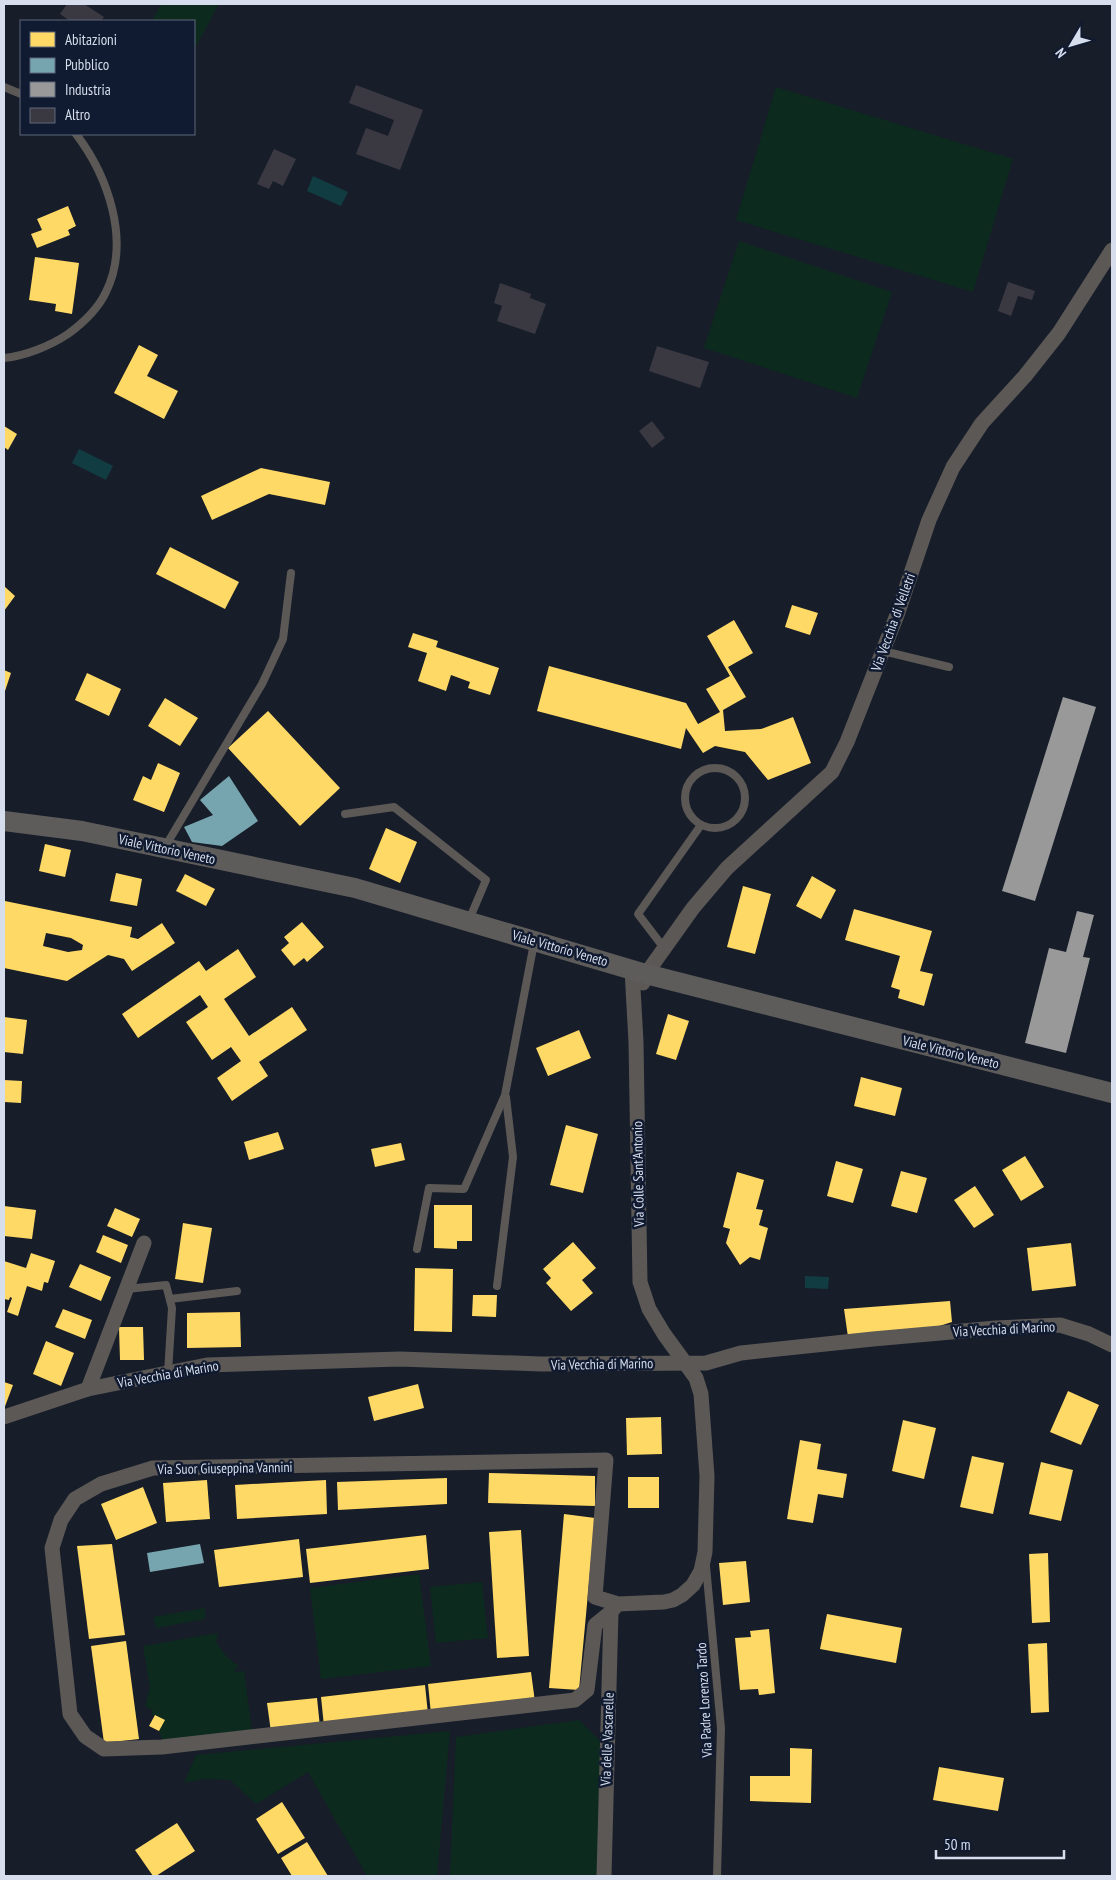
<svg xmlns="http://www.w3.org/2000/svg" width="1116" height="1880" viewBox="0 0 1116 1880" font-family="'PT Sans Narrow',sans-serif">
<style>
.green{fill:#0d2a1e}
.water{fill:#113d42}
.homes{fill:#ffd966;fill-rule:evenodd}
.public{fill:#76a5af}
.industry{fill:#999}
.building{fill:#3a3942}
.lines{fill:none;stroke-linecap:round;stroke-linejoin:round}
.service{stroke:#5b5856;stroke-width:8}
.minor{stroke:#5b5856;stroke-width:15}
.secondary{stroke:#5e5c5a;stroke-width:20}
.labels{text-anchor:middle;stroke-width:5;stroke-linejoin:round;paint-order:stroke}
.street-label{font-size:14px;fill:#d6deed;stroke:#101a30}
</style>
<rect width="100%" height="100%" fill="#171d29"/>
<g class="green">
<polygon points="161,4 219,4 194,50 194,21 152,21"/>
<polygon points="776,87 1013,159 973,292 736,220"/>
<polygon points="739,241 892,292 857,398 704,348"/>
<polygon points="419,1574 431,1666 321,1679 310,1588"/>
<polygon points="482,1582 488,1638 436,1643 430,1587"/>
<polygon points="205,1608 205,1619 156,1628 153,1617"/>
<polygon points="218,1633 216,1642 226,1656 238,1666 234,1672 244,1671 252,1732 163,1743 159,1731 164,1720 151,1714 153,1710 145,1707 150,1687 143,1646"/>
<polygon points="579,1720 605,1746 599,1876 450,1876 456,1737"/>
<polygon points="450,1731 437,1876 367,1876 308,1772 256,1804 230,1780 204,1779 184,1783 196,1755"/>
</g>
<g class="water">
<polygon points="313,176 348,192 341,206 307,191"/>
<polygon points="79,449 113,466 106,480 72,463"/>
<polygon points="805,1276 829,1277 828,1289 805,1288"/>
</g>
<g class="homes">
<polygon points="68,206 76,226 68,230 70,235 37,248 31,234 42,230 37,219"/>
<polygon points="35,257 79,263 72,314 55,311 56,304 29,300"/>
<polygon points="139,345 158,355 147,376 178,391 164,419 114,393"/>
<polygon points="4,426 17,434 8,450 4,447"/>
<polygon points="261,468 330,482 325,505 269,494 212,520 201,496"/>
<polygon points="170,547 239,582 225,609 156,574"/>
<polygon points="4,586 15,596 4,611"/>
<polygon points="792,605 818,613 810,635 785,627"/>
<polygon points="734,620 753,653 728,667 746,697 723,710 725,731 761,729 793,717 811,763 768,780 745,752 715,746 703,753 686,728 681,749 537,711 549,666 686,703 698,724 720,712 706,689 730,676 707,636"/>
<polygon points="413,633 438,641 436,647 499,668 490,695 468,688 470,682 451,675 446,691 418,681 427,653 408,647"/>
<polygon points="4,670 11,673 4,694"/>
<polygon points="87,673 121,689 109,716 75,700"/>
<polygon points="165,698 198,718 180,746 148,726"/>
<polygon points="268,711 340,788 300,826 228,748"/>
<polygon points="158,763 180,773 164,812 133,800 143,776 151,780"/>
<polygon points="386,828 417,842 400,883 369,869"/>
<polygon points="45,844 71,850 65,877 39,871"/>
<polygon points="116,873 142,879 137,906 110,901"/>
<polygon points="185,874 215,889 206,906 176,891"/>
<polygon points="812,876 836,890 821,919 796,906"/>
<polygon points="743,886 771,894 755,954 727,947"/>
<path d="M5 901 132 927 130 937 138 939 162 923 175 943 132 971 124 959 108 955 67 981 4 968ZM46 933 71 938 83 945 82 950 68 952 43 946Z"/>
<polygon points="854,909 932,931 920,971 933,974 924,1006 898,998 900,990 891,987 900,956 845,940"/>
<polygon points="302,922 324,947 307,962 304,958 294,966 281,950 289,943 284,937"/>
<polygon points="238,949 256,977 224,999 249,1036 292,1007 307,1030 259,1062 268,1076 232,1101 217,1078 241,1061 231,1047 212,1060 186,1022 208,1007 200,995 138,1038 122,1014 199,961 206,971"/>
<polygon points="668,1014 689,1021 676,1060 656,1054"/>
<polygon points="4,1017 27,1020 23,1054 4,1052"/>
<polygon points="579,1030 591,1058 548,1076 536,1048"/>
<polygon points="861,1077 902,1088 895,1116 854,1106"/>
<polygon points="4,1080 22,1081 21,1103 4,1102"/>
<polygon points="566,1125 598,1134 583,1193 550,1185"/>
<polygon points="278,1132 284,1149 249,1160 244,1142"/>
<polygon points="401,1143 405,1160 375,1167 371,1149"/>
<polygon points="1025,1156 1044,1187 1021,1201 1002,1170"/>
<polygon points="836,1161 863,1169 853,1203 827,1196"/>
<polygon points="901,1171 927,1178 917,1213 891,1206"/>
<polygon points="737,1172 764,1180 756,1209 763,1210 759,1225 768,1228 760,1260 750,1257 740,1265 726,1243 730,1229 723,1227"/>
<polygon points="975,1186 994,1215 974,1228 954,1200"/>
<polygon points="434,1205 472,1205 472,1241 457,1241 457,1249 434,1248"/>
<polygon points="4,1206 36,1210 32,1239 4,1236"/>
<polygon points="115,1208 140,1219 132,1237 107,1226"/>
<polygon points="183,1223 212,1228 203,1283 175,1279"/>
<polygon points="103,1235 128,1245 121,1263 96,1252"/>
<polygon points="573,1242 596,1268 582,1280 593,1293 571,1311 546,1283 551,1278 543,1269"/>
<polygon points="1071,1243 1076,1286 1032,1291 1027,1248"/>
<polygon points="31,1253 55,1261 48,1283 44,1282 42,1291 27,1286 18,1316 7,1312 12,1298 10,1297 9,1300 4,1299 4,1261 26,1268"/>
<polygon points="80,1264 111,1277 101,1301 69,1287"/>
<polygon points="415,1268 453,1269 452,1332 414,1331"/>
<polygon points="473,1295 497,1295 496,1317 472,1316"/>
<polygon points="950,1301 952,1322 933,1328 848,1337 844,1309"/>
<polygon points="63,1309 92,1320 85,1339 55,1327"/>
<polygon points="240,1312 241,1347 187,1348 187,1313"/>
<polygon points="119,1327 143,1327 144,1360 120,1360"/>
<polygon points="46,1341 74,1353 61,1386 33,1374"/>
<polygon points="4,1382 13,1385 4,1409"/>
<polygon points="418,1384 424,1408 374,1421 368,1397"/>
<polygon points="1068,1391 1099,1405 1081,1445 1050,1432"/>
<polygon points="661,1417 662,1454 627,1455 626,1418"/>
<polygon points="903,1420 936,1428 924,1479 892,1471"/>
<polygon points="800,1440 821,1444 817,1469 847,1474 843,1498 818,1494 813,1523 787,1519"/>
<polygon points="972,1456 1004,1463 993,1514 960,1507"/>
<polygon points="1041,1462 1073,1470 1061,1521 1029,1514"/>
<polygon points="489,1473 595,1476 595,1506 488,1503"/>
<rect x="628" y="1477" width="31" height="31"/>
<polygon points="447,1478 447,1504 338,1510 337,1482"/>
<polygon points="207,1480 210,1519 166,1522 163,1483"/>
<polygon points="326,1480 327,1514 237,1519 235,1485"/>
<polygon points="143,1487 157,1523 116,1540 101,1504"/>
<polygon points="564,1514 595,1518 579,1690 549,1688"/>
<polygon points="521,1530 529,1656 497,1658 489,1532"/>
<polygon points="426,1535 429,1569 310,1583 306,1549"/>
<polygon points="299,1539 303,1577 219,1587 214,1550"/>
<polygon points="112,1544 125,1635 89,1639 77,1546"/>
<polygon points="1048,1553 1050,1622 1032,1623 1029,1554"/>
<polygon points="746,1561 750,1602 723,1605 719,1563"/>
<polygon points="827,1614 902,1628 896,1663 820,1649"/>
<polygon points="769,1629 775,1693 759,1695 758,1689 740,1690 735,1638 751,1637 750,1631"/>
<polygon points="126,1641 139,1739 104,1743 91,1646"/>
<polygon points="1047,1643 1049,1712 1031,1713 1028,1644"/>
<polygon points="531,1672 535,1702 431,1714 428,1684"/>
<polygon points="425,1685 428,1714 324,1726 321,1697"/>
<polygon points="317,1698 320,1727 271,1732 267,1703"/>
<polygon points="155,1715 165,1720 159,1731 149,1726"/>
<polygon points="790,1748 812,1749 811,1803 750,1801 750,1776 790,1776"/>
<polygon points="939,1767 1004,1778 998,1811 933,1800"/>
<polygon points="282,1802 305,1838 278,1854 256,1819"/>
<polygon points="177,1823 195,1851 156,1876 153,1876 135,1850"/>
<polygon points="307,1842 328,1876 292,1876 281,1858"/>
</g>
<g class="public">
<polygon points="229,776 258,821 222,846 192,842 184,827 213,815 200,800"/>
<polygon points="200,1544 204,1563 150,1572 147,1553"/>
</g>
<g class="industry">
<polygon points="1063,697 1096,707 1035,901 1002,891"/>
<polygon points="1077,911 1094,915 1083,957 1090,958 1066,1053 1025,1043 1049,948 1066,952"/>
</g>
<g class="building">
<polygon points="67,4 84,4 104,17 101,21 70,21 60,14"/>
<polygon points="356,85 423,110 400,170 356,154 366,128 388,136 394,120 349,103"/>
<polygon points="274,149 296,159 283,186 273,181 269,189 257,184"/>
<polygon points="1008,282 1035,291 1032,300 1018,296 1011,316 998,311"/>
<polygon points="500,283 531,294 530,298 546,304 535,334 497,321 502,306 494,303"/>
<polygon points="657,346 709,362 700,388 649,371"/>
<polygon points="652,421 665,438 652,448 639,431"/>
</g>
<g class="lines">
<g class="service">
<polyline points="4,87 21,94"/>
<path d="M4 358C25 356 50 346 68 334 83 323 98 309 106 292 131 241 108 176 76 134"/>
<polyline points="883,651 949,667"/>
<circle cx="715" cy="798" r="30"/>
<polyline points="345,814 394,807 486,880 469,920"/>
<polyline points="165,847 262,684 283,639 291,573"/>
<polyline points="664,948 638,914 701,825"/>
<polyline points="417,1249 429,1188 464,1189 505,1095 534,943"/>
<polyline points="497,1286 513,1157 506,1097"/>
<polyline points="126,1289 166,1285 172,1308 168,1373"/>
<polyline points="170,1299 237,1291"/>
<polyline points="706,1566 721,1728 717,1876"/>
</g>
<g class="minor">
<polyline points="643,983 646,974 693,908 727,868 832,772 847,742 897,615 929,520 953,467 982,423 1025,376 1059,333 1112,250"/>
<polyline points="88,1389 144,1243"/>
<polyline points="4,1417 88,1389 207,1365 400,1359 541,1364 706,1363 741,1353 873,1339 996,1328 1060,1325 1089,1334 1112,1345"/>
<polyline points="611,1612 595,1625 587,1690 575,1700 162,1747 104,1749 85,1736 70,1714 52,1548 61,1520 75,1499 101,1484 153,1468 606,1460 595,1597 618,1604 664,1602 673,1600 682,1595 693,1585 701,1571 705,1552 707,1476 701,1394 696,1378 664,1334 649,1309 640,1282 636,1042 632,970"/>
<polyline points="604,1876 611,1612 615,1607"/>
</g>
<polyline class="secondary" points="4,821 82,831 355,888 646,974 1112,1093"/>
</g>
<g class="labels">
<g class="street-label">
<text transform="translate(893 622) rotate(-70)" y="5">Via Vecchia di Velletri</text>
<text transform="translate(167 849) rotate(12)" y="5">Viale Vittorio Veneto</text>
<text transform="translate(560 948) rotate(16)" y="5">Viale Vittorio Veneto</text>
<text transform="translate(951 1052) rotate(14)" y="5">Viale Vittorio Veneto</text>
<text transform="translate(638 1174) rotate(-91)" y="5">Via Colle Sant'Antonio</text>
<text transform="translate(1004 1329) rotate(-3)" y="5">Via Vecchia di Marino</text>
<text transform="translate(602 1364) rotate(-1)" y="5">Via Vecchia di Marino</text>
<text transform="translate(168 1374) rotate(-10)" y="5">Via Vecchia di Marino</text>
<text transform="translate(225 1468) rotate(-1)" y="5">Via Suor Giuseppina Vannini</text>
<text transform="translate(704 1700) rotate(-93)" y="5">Via Padre Lorenzo Tardo</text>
<text transform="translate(607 1739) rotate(-88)" y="5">Via delle Vascarelle</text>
</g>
</g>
<rect width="1116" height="1880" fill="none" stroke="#d6deed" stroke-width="10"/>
<rect x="20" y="20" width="175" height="115" fill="#101a30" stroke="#5f687c"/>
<rect x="30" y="32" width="25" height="15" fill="#ffd966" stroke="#5f687c"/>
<text x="65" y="45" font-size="15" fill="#d6deed">Abitazioni</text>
<rect x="30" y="58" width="25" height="15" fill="#76a5af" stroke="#5f687c"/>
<text x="65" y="70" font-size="15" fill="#d6deed">Pubblico</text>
<rect x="30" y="82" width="25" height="15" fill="#999999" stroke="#5f687c"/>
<text x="65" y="95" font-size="15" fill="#d6deed">Industria</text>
<rect x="30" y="108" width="25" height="15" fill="#3a3942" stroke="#5f687c"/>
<text x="65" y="120" font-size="15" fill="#d6deed">Altro</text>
<g transform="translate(1071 45) rotate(232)" stroke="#101a30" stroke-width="4" paint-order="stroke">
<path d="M0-4L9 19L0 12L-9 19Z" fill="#d6deed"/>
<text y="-8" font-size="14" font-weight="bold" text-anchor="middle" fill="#d6deed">N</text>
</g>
<path d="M936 1850v8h128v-8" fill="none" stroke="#d6deed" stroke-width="2.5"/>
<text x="944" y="1850" font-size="15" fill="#d6deed" stroke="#101a30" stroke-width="4" paint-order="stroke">50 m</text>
</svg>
